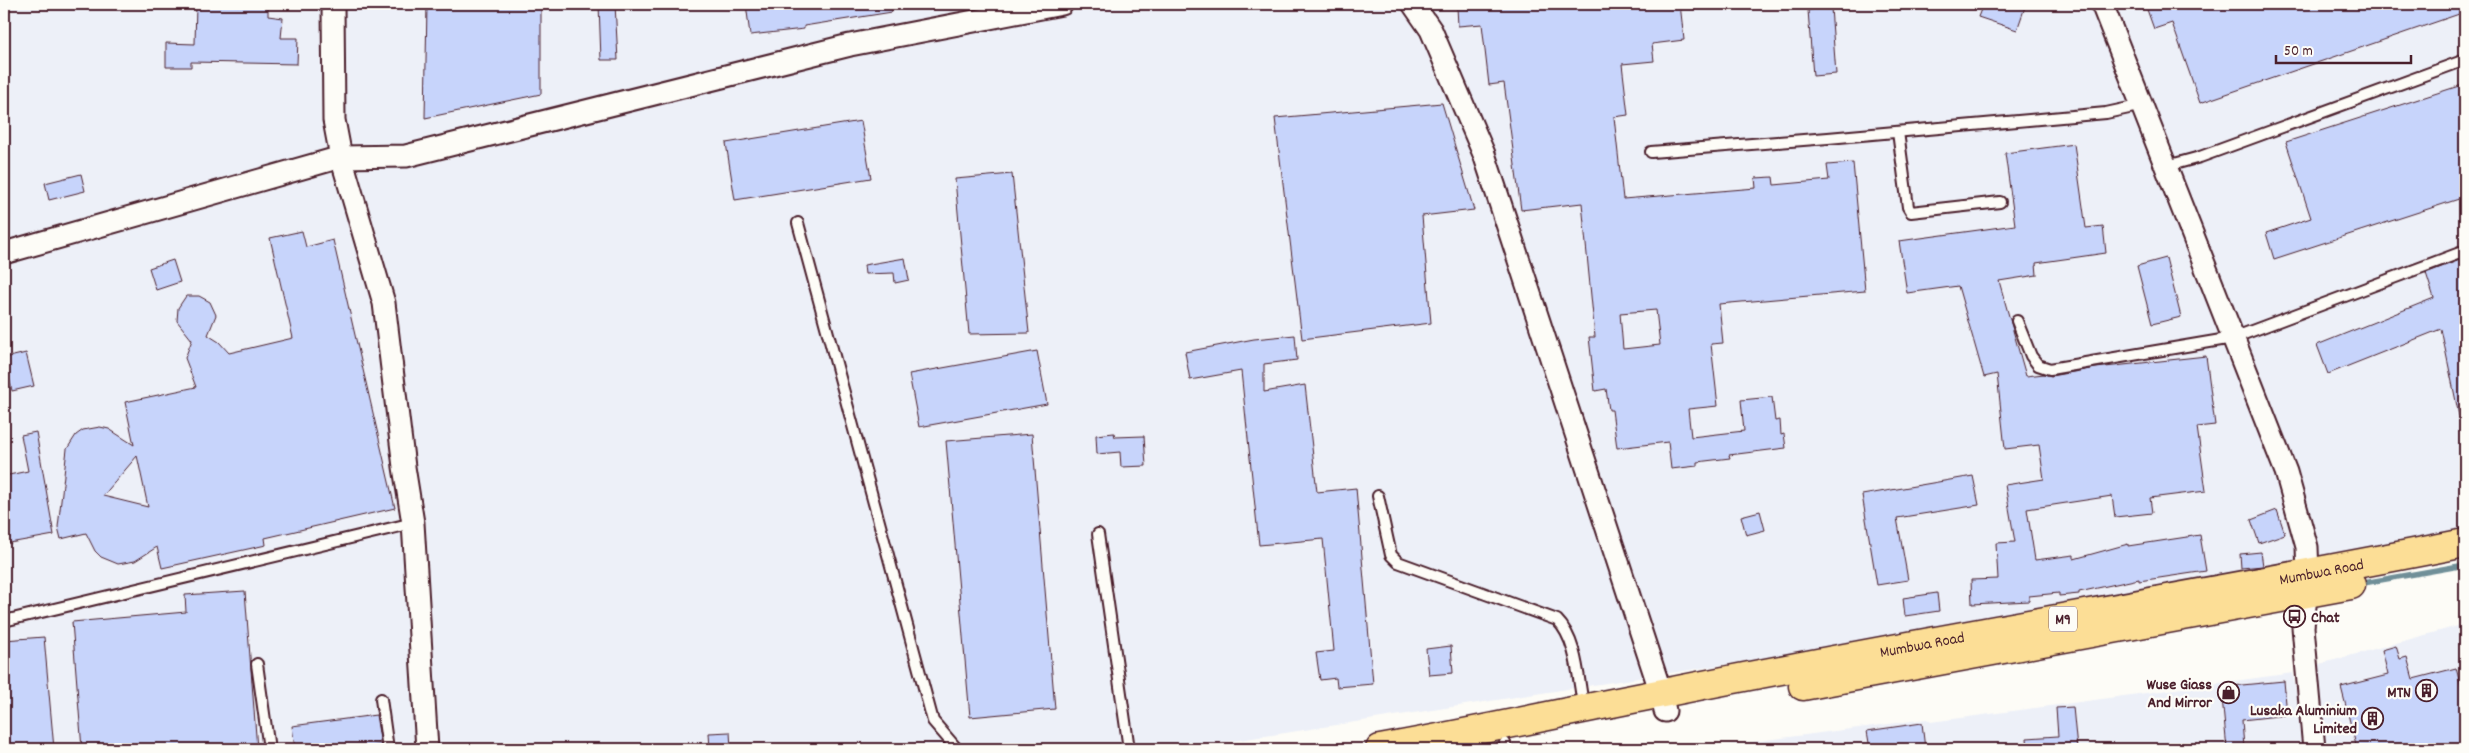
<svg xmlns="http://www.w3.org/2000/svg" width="2469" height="753" viewBox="0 0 2469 753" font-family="Dekko,sans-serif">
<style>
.built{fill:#edf0f8}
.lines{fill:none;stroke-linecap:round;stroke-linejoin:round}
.stream{stroke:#6f8f98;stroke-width:5.5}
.building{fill:#c7d4fb;stroke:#4a1f2b;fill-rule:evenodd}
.lane-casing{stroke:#4a1f2b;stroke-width:14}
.street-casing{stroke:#4a1f2b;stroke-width:25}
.primary-casing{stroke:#4a1f2b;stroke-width:31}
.lane{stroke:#fdfcf7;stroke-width:10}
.street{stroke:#fdfcf7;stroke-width:21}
.primary{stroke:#fcde96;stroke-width:28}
.labels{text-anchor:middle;stroke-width:4.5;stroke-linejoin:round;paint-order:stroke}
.shield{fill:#fdfcf7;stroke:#806168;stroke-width:1}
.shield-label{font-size:15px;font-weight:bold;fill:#4a1f2b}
.street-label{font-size:16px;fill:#4a1f2b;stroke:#fdfcf7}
.poi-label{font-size:16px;font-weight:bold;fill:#4a1f2b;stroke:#fdfcf7;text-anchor:end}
</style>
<rect width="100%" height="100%" fill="#fdfcf7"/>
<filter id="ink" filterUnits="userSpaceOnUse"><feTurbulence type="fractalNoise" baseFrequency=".02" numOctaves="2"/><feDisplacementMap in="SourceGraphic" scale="10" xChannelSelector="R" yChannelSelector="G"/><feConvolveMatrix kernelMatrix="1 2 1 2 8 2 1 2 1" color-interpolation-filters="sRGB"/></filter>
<g filter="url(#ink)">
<g class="built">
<polygon points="4,4 2465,4 2465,533 2164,596 1182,749 4,749"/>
<polygon points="2465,624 2465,749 2323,749 2309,667"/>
<polygon points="2293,673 2305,749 1698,749 1927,719 1931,722"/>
</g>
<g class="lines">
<polyline class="stream" points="2358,584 2465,565"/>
</g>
<g class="building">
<polygon points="427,4 541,4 541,94 425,118"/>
<polygon points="599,4 615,4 618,60 601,60"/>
<polygon points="746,4 891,4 892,12 804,26 804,29 750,35"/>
<path d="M1480 4H1680L1684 40 1652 44 1654 61 1622 64 1628 115 1614 117 1623 199 1756 188 1755 178 1773 177 1774 185 1829 180 1827 165 1853 163 1865 291 1719 304 1723 343 1711 344 1718 406 1688 409 1691 437 1744 431 1741 400 1772 397 1775 421 1780 420 1781 435 1784 434 1786 448 1729 455 1730 458 1697 462V466L1671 469 1668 442 1617 448 1612 410H1609L1606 389 1595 391 1589 337H1595L1582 203 1521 210 1504 83 1489 85 1482 24 1458 26 1457 7 1480 6ZM1656 310 1660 345 1623 349 1620 313Z"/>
<polygon points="1983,4 2026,4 2017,30 1978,17"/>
<polygon points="2145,4 2465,4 2465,12 2200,103 2172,23 2154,29"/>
<polygon points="196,5 268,6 268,16 283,18 281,38 298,38 297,64 191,62 191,67 166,67 166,43 195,44"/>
<polygon points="1831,8 1836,74 1813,76 1808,10"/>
<polygon points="2465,84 2465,197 2274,259 2266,233 2311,218 2286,142"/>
<polygon points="1442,103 1474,210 1422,216 1431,323 1302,339 1275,118"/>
<polygon points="861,121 871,178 735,200 726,143"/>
<polygon points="2074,144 2086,228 2103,226 2106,253 2036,263 2037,275 1999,281 2026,376 2044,374 2051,376 2096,368 2206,356 2215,425 2197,427 2206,491 2150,498 2152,513 2115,517 2112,496 2027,509 2035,560 2074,555 2074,559 2128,544 2128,546 2200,535 2206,571 2139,581 2139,579 2079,592 2079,594 2059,596 2059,593 2029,596 2029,601 1972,604 1971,580 1998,579 1996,543 2015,542 2005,485 2044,479 2039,445 2005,449 1997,374 1984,377 1958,286 1907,293 1899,241 2015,225 2005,153"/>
<polygon points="81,174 85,191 49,200 45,183"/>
<polygon points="1012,174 1029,333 969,334 955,179"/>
<path d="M302 231 306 247 333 240 395 508 265 538 266 545 162 568 157 547 135 561 118 564 101 557 95 551 86 533 61 539 58 527 67 449 76 435 83 430 100 427 109 429 134 445 125 402 196 387 185 358 192 340 177 321 178 308 186 296H199L210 302 216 315 208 335 219 342 229 353 293 338 270 238ZM137 456 138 460 148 507 103 496Z"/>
<polygon points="905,258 909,280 895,283 894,273 865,274 864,265"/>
<polygon points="2166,258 2181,317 2152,324 2137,266"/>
<polygon points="2465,258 2465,416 2459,416 2441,329 2328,374 2317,345 2434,298 2426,273"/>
<polygon points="173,260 180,282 156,290 149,268"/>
<polygon points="1295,335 1297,360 1264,364 1264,392 1305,385 1317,492 1356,488 1373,684 1337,687 1336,678 1320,680 1316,653 1334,651 1323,539 1259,545 1241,371 1190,380 1185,352 1254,339"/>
<polygon points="1037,351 1047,404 919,427 909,374"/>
<polygon points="26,353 34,386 12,391 5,358"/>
<polygon points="36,432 54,535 4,544 4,476 28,471 21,435"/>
<polygon points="1114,433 1115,437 1144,436 1146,466 1121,467 1120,452 1097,454 1096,435"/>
<polygon points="1032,434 1055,709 970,717 946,441"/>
<polygon points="1973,476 1979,505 1897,518 1908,580 1877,585 1862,495"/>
<polygon points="2277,510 2285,534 2259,543 2251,520"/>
<polygon points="1760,511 1765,530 1746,535 1741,516"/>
<polygon points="2261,552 2263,566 2241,568 2240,554"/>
<polygon points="245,591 257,749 82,749 72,622 186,612 185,595"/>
<polygon points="1937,593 1939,611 1905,616 1903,598"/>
<polygon points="44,637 54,749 4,749 4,640"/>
<polygon points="1451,646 1453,673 1429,675 1426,649"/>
<polygon points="2396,646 2400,659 2407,657 2413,679 2456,668 2465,702 2465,749 2357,749 2341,687 2388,675 2382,650"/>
<polygon points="2284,681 2287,715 2242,720 2244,749 2227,749 2221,687"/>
<polygon points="2073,707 2077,749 2028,749 2027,738 2058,736 2056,708"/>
<polygon points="376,715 381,745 358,749 295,749 292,726"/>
<polygon points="1922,723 1925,749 1870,749 1867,731"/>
<polygon points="730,732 731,749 710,749 709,733"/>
</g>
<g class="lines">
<defs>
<g id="lane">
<polyline points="1898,132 1908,207 1911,212 2000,202"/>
<polyline points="1651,152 1828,138 2106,113 2143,105"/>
<polyline points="2167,166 2200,157 2465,60"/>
<polyline points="798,223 933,721 957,749"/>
<polyline points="2017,321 2031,356 2038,365 2050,369 2233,338 2465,251"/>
<path d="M1378 496 1391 555 1398 562 1557 620C1578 641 1578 681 1584 709"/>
<polyline points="1098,534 1129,749"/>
<polyline points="4,621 413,523"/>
<polyline points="257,664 269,749"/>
<polyline points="381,699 388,749"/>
<polyline points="1505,743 1506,749"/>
</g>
<g id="street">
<polyline points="333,4 334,120 341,157 384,303 404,467 413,523 427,749"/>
<polyline points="1413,4 1431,30 1484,154 1661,693 1665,711"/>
<polyline points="2102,4 2286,472 2307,547 2308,575 2303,627 2314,749"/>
<polyline points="4,253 341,157 406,156 850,45 1062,4"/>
</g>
<g id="primary">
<polyline points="1803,686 2351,585"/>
<path id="s1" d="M1380 749C1475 732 1569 711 1663 693 1930 639 2198 596 2465 543"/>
</g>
</defs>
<use href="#lane" class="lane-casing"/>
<use href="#street" class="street-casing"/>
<use href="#primary" class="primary-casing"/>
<use href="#lane" class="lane"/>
<use href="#street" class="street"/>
<use href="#primary" class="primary"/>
</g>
</g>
<defs>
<symbol id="bus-ring" viewBox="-11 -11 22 22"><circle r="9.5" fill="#fdfcf7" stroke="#4a1f2b" stroke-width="1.5"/><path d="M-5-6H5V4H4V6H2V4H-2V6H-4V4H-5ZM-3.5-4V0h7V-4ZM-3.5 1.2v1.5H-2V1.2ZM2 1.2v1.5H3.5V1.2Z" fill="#4a1f2b"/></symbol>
<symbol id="building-ring" viewBox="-11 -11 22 22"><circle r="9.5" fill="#fdfcf7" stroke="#4a1f2b" stroke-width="1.5"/><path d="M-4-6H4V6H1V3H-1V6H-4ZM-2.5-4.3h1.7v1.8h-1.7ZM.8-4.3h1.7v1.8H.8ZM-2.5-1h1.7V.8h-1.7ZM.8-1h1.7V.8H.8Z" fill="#4a1f2b"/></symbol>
<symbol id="shop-ring" viewBox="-11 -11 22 22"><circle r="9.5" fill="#fdfcf7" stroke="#4a1f2b" stroke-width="1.5"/><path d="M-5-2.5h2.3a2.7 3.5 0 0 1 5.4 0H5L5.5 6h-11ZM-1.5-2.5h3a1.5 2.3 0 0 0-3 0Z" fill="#4a1f2b"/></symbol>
</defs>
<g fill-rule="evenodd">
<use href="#bus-ring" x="2282" y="604" width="25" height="25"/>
<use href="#building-ring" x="2414" y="678" width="25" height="25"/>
<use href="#shop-ring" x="2216" y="680" width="25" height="25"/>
<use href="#building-ring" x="2360" y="706" width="25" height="25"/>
</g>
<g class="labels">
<rect class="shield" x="2049" y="606.5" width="28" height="25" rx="4"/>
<g class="shield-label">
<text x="2063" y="624">M9</text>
</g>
<g class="street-label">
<text dy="6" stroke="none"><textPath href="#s1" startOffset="958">Mumbwa Road</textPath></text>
<text dy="6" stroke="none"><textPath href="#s1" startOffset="552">Mumbwa Road</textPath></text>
</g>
<g class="poi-label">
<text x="2311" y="622" text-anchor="start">Chat</text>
<text x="2212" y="689">Wuse Giass<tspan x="2212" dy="18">And Mirror</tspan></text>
<text x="2411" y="697">MTN</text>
<text x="2357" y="715">Lusaka Aluminium<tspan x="2357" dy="18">Limited</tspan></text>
</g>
</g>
<rect width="2469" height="753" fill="none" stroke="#fdfcf7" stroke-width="20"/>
<rect x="10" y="10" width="2449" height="733" fill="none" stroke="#4a1f2b" stroke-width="2" filter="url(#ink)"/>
<path d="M2276 55v8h135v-8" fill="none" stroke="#4a1f2b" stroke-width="2.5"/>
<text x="2284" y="55" font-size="15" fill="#4a1f2b" stroke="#fdfcf7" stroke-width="4" paint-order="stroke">50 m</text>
</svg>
